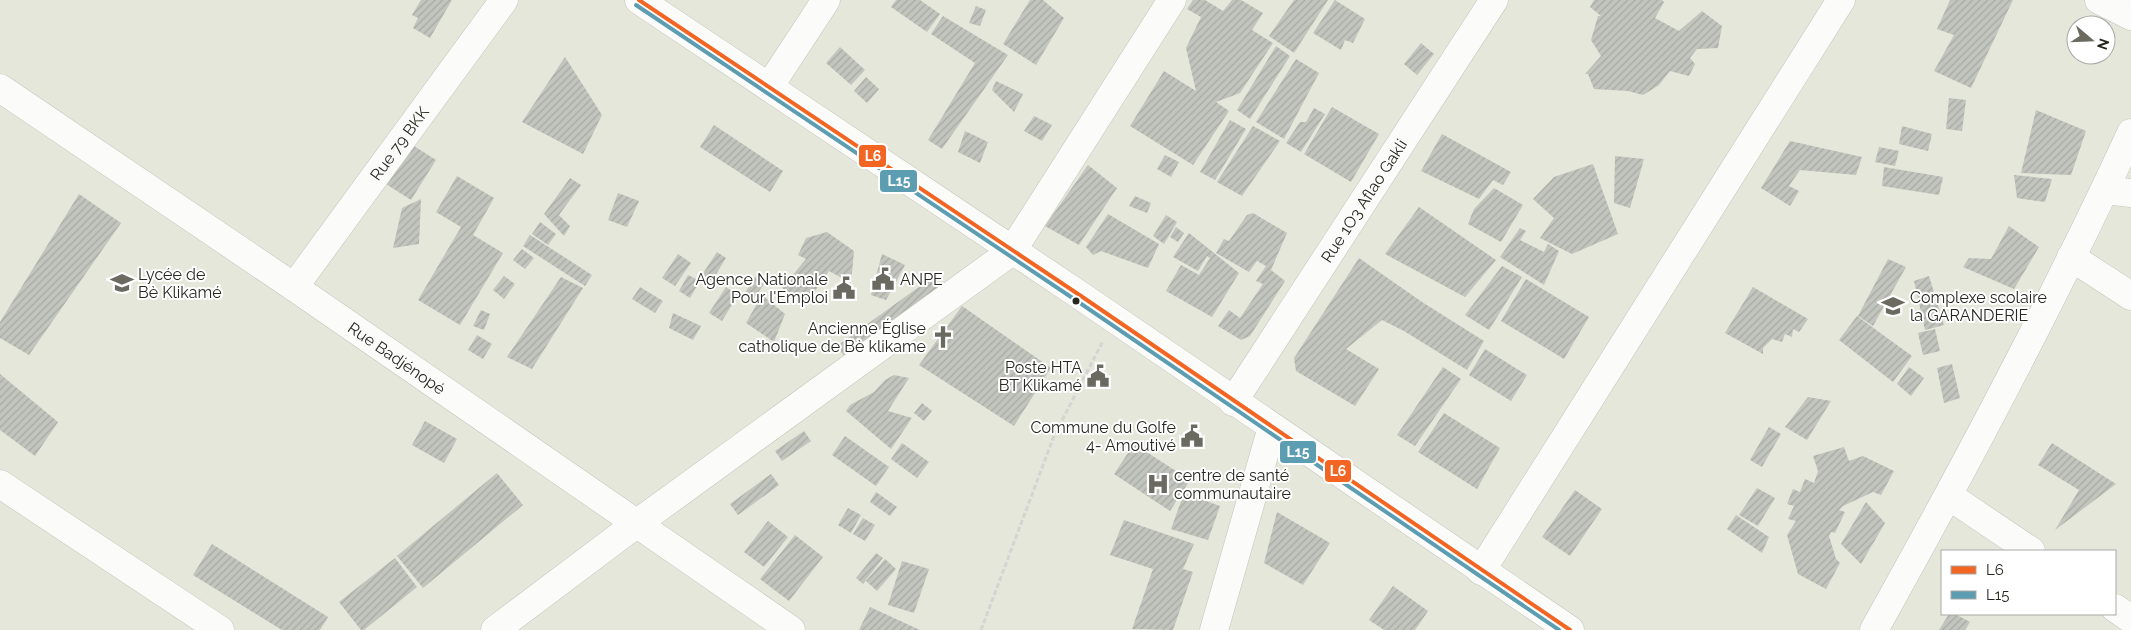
<svg xmlns="http://www.w3.org/2000/svg" width="2131" height="630" viewBox="0 0 2131 630" font-family="Raleway,sans-serif">
<style>
.building{fill:url(#building-hatch)}
.lines{fill:none;stroke-linecap:round;stroke-linejoin:round}
.minor-casing{stroke:#c3c4ba;stroke-width:29}
.major-casing{stroke:#c3c4ba;stroke-width:29}
.path{stroke:#d4d4d1;stroke-width:3;stroke-dasharray:5 2.5;stroke-linecap:butt}
.minor{stroke:#fbfbfa;stroke-width:28}
.major{stroke:#fbfbfa;stroke-width:28}
.bus-1-casing{stroke:#fff;stroke-width:8}
.bus-2-casing{stroke:#fff;stroke-width:8}
.bus-1{stroke:#f26522;stroke-width:4}
.bus-2{stroke:#5d9db2;stroke-width:4}
.bus-dot{fill:#27271f;stroke:#fff;stroke-width:2}
.labels{text-anchor:middle;stroke-width:4;stroke-linejoin:round;paint-order:stroke}
.street-label{font-size:16px;fill:#27271f;stroke:#fff}
.poi-label{font-size:16px;fill:#27271f;stroke:#fff;text-anchor:start}
.line-badge{stroke:#fff;stroke-width:2}
.badge-label{font-size:14px;text-anchor:middle;font-weight:bold;fill:#fff}
</style>
<defs>
<pattern id="building-hatch" width="6" height="6" patternUnits="userSpaceOnUse" patternTransform="scale(1.25)"><rect width="6" height="6" fill="#c2c5bd"/><path d="M-1 1l2-2M0 6l6-6M5 7l2-2" fill="none" stroke="#a7a9a2"/></pattern>
</defs>
<rect width="100%" height="100%" fill="#e6e7db"/>
<g class="building">
<polygon points="421,0 452,0 430,38 413,28 418,18 412,15"/>
<polygon points="896,0 920,0 940,14 927,32 891,7"/>
<polygon points="1030,0 1043,0 1064,18 1036,65 1003,44"/>
<polygon points="1193,0 1205,0 1223,11 1232,0 1241,0 1263,13 1252,30 1273,43 1240,93 1216,102 1229,111 1193,165 1130,126 1164,71 1196,91 1186,48 1201,17 1187,9"/>
<polygon points="1294,0 1328,0 1294,53 1269,36"/>
<polygon points="1335,0 1365,19 1353,43 1345,40 1341,50 1313,33"/>
<polygon points="1594,0 1662,0 1664,2 1655,18 1679,31 1702,11 1722,26 1718,48 1697,49 1690,58 1695,64 1689,76 1670,71 1659,85 1643,95 1628,91 1594,89 1588,74 1585,74 1601,56 1591,40 1598,16 1601,16 1590,7"/>
<polygon points="1950,0 2013,0 1971,88 1934,71 1954,35 1937,29"/>
<polygon points="976,6 986,10 980,26 969,23"/>
<polygon points="943,16 1008,55 942,149 928,140 975,63 931,34"/>
<polygon points="1421,43 1434,54 1417,75 1404,64"/>
<polygon points="1276,46 1290,56 1250,119 1237,110"/>
<polygon points="840,47 865,70 851,85 826,63"/>
<polygon points="565,57 602,115 583,154 522,122"/>
<polygon points="1296,59 1319,73 1284,139 1256,122"/>
<polygon points="866,77 879,89 867,103 854,91"/>
<polygon points="996,81 1023,94 1014,112 992,90"/>
<polygon points="1949,98 1966,100 1962,131 1946,129"/>
<polygon points="1332,107 1379,134 1351,182 1304,154"/>
<polygon points="1314,108 1325,114 1301,152 1286,143 1300,122 1306,122"/>
<polygon points="2036,110 2086,131 2071,175 2021,173"/>
<polygon points="1034,116 1052,125 1042,141 1024,131"/>
<polygon points="1230,120 1246,129 1215,180 1200,172"/>
<polygon points="714,125 783,171 770,192 700,147"/>
<polygon points="1253,126 1280,141 1242,196 1217,182"/>
<polygon points="1902,126 1932,134 1928,151 1899,144"/>
<polygon points="965,131 988,142 980,163 958,152"/>
<polygon points="1442,134 1511,172 1503,185 1493,180 1479,199 1421,171"/>
<polygon points="1790,141 1862,157 1856,175 1800,170 1789,186 1799,191 1790,206 1761,188"/>
<polygon points="411,144 436,160 411,200 386,184"/>
<polygon points="1879,147 1899,151 1895,166 1875,162"/>
<polygon points="1165,155 1179,162 1171,177 1157,169"/>
<polygon points="1615,156 1644,159 1630,208 1614,203"/>
<polygon points="1593,164 1618,234 1572,254 1540,238 1554,218 1533,199 1554,177"/>
<polygon points="1088,165 1117,188 1079,245 1045,226"/>
<polygon points="1884,167 1943,177 1939,195 1882,186"/>
<polygon points="2014,175 2052,179 2045,202 2017,198"/>
<polygon points="457,176 494,198 473,235 503,253 460,325 418,300 461,227 436,212"/>
<polygon points="570,178 581,185 559,215 570,226 564,236 544,214"/>
<polygon points="1494,188 1523,205 1501,242 1468,224 1474,209"/>
<polygon points="618,193 639,201 627,227 608,220"/>
<polygon points="79,194 121,223 29,355 0,338 0,322"/>
<polygon points="1135,196 1151,203 1147,213 1129,206"/>
<polygon points="421,199 419,244 393,248 402,208"/>
<polygon points="1419,207 1496,260 1465,297 1385,254"/>
<polygon points="1253,213 1287,233 1271,270 1285,281 1250,336 1241,340 1218,326 1229,310 1240,318 1263,284 1256,281 1266,266 1257,261 1249,272 1216,253 1224,239 1229,241 1247,215"/>
<polygon points="1108,214 1159,244 1148,268 1101,251 1093,255 1086,247"/>
<polygon points="1166,215 1177,222 1164,244 1153,236"/>
<polygon points="540,222 556,234 548,245 532,234"/>
<polygon points="2009,226 2039,247 2014,289 1963,267 1969,258 1991,259"/>
<polygon points="1176,227 1184,233 1178,242 1170,237"/>
<polygon points="1520,228 1526,231 1520,240 1544,252 1548,244 1559,251 1544,285 1500,257"/>
<polygon points="827,232 854,251 851,283 829,271 807,303 782,288 806,259 798,255 806,238"/>
<polygon points="1189,233 1239,273 1212,317 1166,291 1181,265 1199,275 1210,258 1207,256 1198,271 1173,257"/>
<polygon points="530,235 592,275 585,286 523,246"/>
<polygon points="522,249 534,258 525,269 513,260"/>
<polygon points="717,252 726,258 712,281 702,275"/>
<polygon points="678,254 691,263 675,286 662,278"/>
<polygon points="882,254 905,265 886,300 871,295"/>
<polygon points="1359,258 1422,302 1484,341 1467,370 1404,331 1382,320 1346,349 1379,369 1355,406 1296,371 1294,358"/>
<polygon points="1888,259 1906,267 1873,326 1858,316"/>
<polygon points="1502,266 1522,277 1489,330 1465,315"/>
<polygon points="688,275 700,281 690,298 679,291"/>
<polygon points="757,275 766,281 753,300 744,294"/>
<polygon points="504,276 515,284 504,299 493,290"/>
<polygon points="934,276 946,293 849,363 837,346"/>
<polygon points="1929,276 1944,325 1925,330 1914,281"/>
<polygon points="561,277 583,288 532,369 507,357"/>
<polygon points="1526,279 1589,317 1564,359 1501,321"/>
<polygon points="640,287 663,301 655,313 632,299"/>
<polygon points="726,287 738,295 722,321 709,313"/>
<polygon points="1753,287 1808,319 1799,332 1793,329 1792,337 1785,334 1782,342 1772,339 1763,348 1763,354 1725,333"/>
<polygon points="762,295 785,314 774,342 746,323"/>
<polygon points="962,306 1051,368 1014,426 919,365"/>
<polygon points="481,310 490,314 484,330 473,326"/>
<polygon points="673,313 701,326 693,340 669,328"/>
<polygon points="1857,316 1912,356 1893,382 1839,340"/>
<polygon points="1935,329 1940,351 1923,355 1918,333"/>
<polygon points="477,335 492,344 483,359 468,350"/>
<polygon points="1485,349 1527,375 1511,401 1469,375"/>
<polygon points="1952,364 1960,398 1944,403 1937,368"/>
<polygon points="1443,367 1461,379 1415,446 1397,435"/>
<polygon points="1909,367 1924,378 1911,396 1897,384"/>
<polygon points="0,374 58,422 35,456 0,430"/>
<polygon points="894,375 909,378 888,411 912,418 891,449 846,411 850,405 874,392 885,380"/>
<polygon points="1808,397 1831,401 1807,440 1785,427"/>
<polygon points="922,403 932,411 924,421 914,413"/>
<polygon points="1444,413 1500,448 1477,489 1418,452"/>
<polygon points="425,421 457,439 444,463 412,445"/>
<polygon points="1769,427 1781,434 1762,467 1750,460"/>
<polygon points="804,431 811,441 782,461 775,451"/>
<polygon points="845,436 889,467 876,486 832,455"/>
<polygon points="902,443 929,462 917,478 891,459"/>
<polygon points="2052,443 2116,484 2055,530 2079,490 2038,465"/>
<polygon points="1134,444 1190,480 1170,511 1114,474"/>
<polygon points="1844,447 1849,461 1863,456 1894,471 1881,495 1873,492 1843,506 1839,510 1845,512 1835,533 1831,532 1829,536 1836,559 1840,563 1826,589 1798,574 1787,535 1796,521 1788,519 1794,506 1787,504 1793,489 1800,492 1805,479 1814,483 1818,471 1813,456"/>
<polygon points="497,473 523,505 423,588 397,556"/>
<polygon points="771,474 779,485 738,515 730,504"/>
<polygon points="1757,488 1775,498 1758,526 1739,515"/>
<polygon points="1575,490 1602,509 1570,556 1542,537"/>
<polygon points="876,492 897,507 890,516 870,502"/>
<polygon points="1184,493 1220,506 1208,540 1171,529"/>
<polygon points="1866,502 1885,523 1861,564 1841,544"/>
<polygon points="848,508 861,515 851,533 838,525"/>
<polygon points="1277,512 1330,543 1303,585 1264,563"/>
<polygon points="1736,515 1769,537 1762,553 1727,529"/>
<polygon points="863,518 875,525 865,541 853,534"/>
<polygon points="1124,520 1194,544 1183,569 1193,572 1173,630 1132,629 1153,569 1110,555"/>
<polygon points="768,521 788,537 764,567 744,552"/>
<polygon points="795,535 823,557 789,601 760,579"/>
<polygon points="212,544 328,617 320,630 282,630 193,575"/>
<polygon points="876,553 883,558 863,584 856,578"/>
<polygon points="395,558 417,587 364,630 361,630 339,602"/>
<polygon points="885,559 896,569 877,591 866,581"/>
<polygon points="902,561 929,569 914,613 888,605"/>
<polygon points="1393,586 1428,611 1415,630 1384,630 1369,620"/>
<polygon points="870,607 920,630 859,630"/>
<polygon points="1949,614 1955,614 1970,622 1965,630 1939,630"/>
</g>
<g class="lines">
<defs>
<g id="minor">
<polyline points="2099,0 2131,16"/>
<polyline points="769,87 826,0"/>
<path id="s1" d="M0 88 294 287 791 630"/>
<polyline points="2105,190 2131,193"/>
<polyline points="2071,257 2131,296"/>
<path id="s2" d="M294 287 504 0"/>
<path id="s3" d="M1233 402 1494 0"/>
<polyline points="0,484 220,630"/>
<polyline points="1949,496 2031,551"/>
<polyline points="1481,571 1841,0"/>
<polyline points="2115,608 2131,619"/>
<polyline points="495,630 636,524 1012,251 1172,0"/>
<polyline points="1214,630 1272,427"/>
<path d="M1874 630C1965 467 2053 302 2131 133"/>
</g>
<polyline id="major" points="639,0 1081,296 1570,630"/>
</defs>
<use href="#minor" class="minor-casing"/>
<use href="#major" class="major-casing"/>
<polyline class="path" points="981,630 1054,436 1103,341"/>
<use href="#minor" class="minor"/>
<use href="#major" class="major"/>
<defs>
<polyline id="bus-1" points="639,0 1081,296 1570,630"/>
<polyline id="bus-2" points="636,5 1077,301 1559,630"/>
</defs>
<use href="#bus-1" class="bus-1-casing"/>
<use href="#bus-2" class="bus-2-casing"/>
<use href="#bus-1" class="bus-1"/>
<use href="#bus-2" class="bus-2"/>
</g>
<defs>
<symbol id="civic-bare" viewBox="-9 -9 18 18"><path d="M-.6-6.5H3V-4.5H.6V-3L4-1V1h2V6H-6V1h2V-1L-.6-3ZM-1.2 2.5V6h2.4V2.5Z" fill="#6a6a61" stroke="#fff" stroke-width="2.5" paint-order="stroke"/></symbol>
<symbol id="school-bare" viewBox="-9 -9 18 18"><path d="M0-5L7-2L0 1L-7-2ZM-4 1L0 2.5L4 1V4Q0 6-4 4Z" fill="#6a6a61" stroke="#fff" stroke-width="2.5" paint-order="stroke"/></symbol>
<symbol id="church-bare" viewBox="-9 -9 18 18"><path d="M-1.2-6h2.4v3.5h3.3v2.4h-3.3V6h-2.4V-.1h-3.3v-2.4h3.3Z" fill="#6a6a61" stroke="#fff" stroke-width="2.5" paint-order="stroke"/></symbol>
<symbol id="hospital-bare" viewBox="-9 -9 18 18"><path d="M-5-5h3v3.5h4V-5h3V5h-3V1.5h-4V5h-3Z" fill="#6a6a61" stroke="#fff" stroke-width="2.5" paint-order="stroke"/></symbol>
</defs>
<g fill-rule="evenodd">
<use href="#civic-bare" x="867" y="263" width="32" height="32"/>
<use href="#school-bare" x="106" y="267" width="32" height="32"/>
<use href="#civic-bare" x="828" y="272" width="32" height="32"/>
<use href="#school-bare" x="1877" y="290" width="32" height="32"/>
<use href="#church-bare" x="927" y="321" width="32" height="32"/>
<use href="#civic-bare" x="1082" y="360" width="32" height="32"/>
<use href="#civic-bare" x="1176" y="420" width="32" height="32"/>
<use href="#hospital-bare" x="1142" y="468" width="32" height="32"/>
</g>
<circle class="bus-dot" cx="1076" cy="301" r="4.5"/>
<g class="labels">
<g class="street-label">
<text dy="6" stroke="none"><textPath href="#s2" startOffset="178">Rue 79 BKK</textPath></text>
<text dy="6" stroke="none"><textPath href="#s3" startOffset="240">Rue 1O3 Aflao Gakli</textPath></text>
<text dy="6" stroke="none"><textPath href="#s1" startOffset="480">Rue Badjénopé</textPath></text>
</g>
<g class="poi-label">
<text x="138" y="280">Lycée de<tspan x="138" dy="18">Bè Klikamé</tspan></text>
<text x="828" y="285" text-anchor="end">Agence Nationale<tspan x="828" dy="18">Pour l'Emploi</tspan></text>
<text x="900" y="285">ANPE</text>
<text x="1910" y="303">Complexe scolaire<tspan x="1910" dy="18">la GARANDERIE</tspan></text>
<text x="926" y="334" text-anchor="end">Ancienne Église<tspan x="926" dy="18">catholique de Bè klikame</tspan></text>
<text x="1082" y="373" text-anchor="end">Poste HTA<tspan x="1082" dy="18">BT Klikamé</tspan></text>
<text x="1176" y="433" text-anchor="end">Commune du Golfe<tspan x="1176" dy="18">4- Amoutivé</tspan></text>
<text x="1174" y="481">centre de santé<tspan x="1174" dy="18">communautaire</tspan></text>
</g>
</g>
<g class="line-badge">
<rect x="858" y="144" width="29" height="24" rx="5" fill="#f26522"/>
<rect x="879" y="169" width="39" height="24" rx="5" fill="#5d9db2"/>
<rect x="1279" y="440" width="38" height="24" rx="5" fill="#5d9db2"/>
<rect x="1324" y="459" width="28" height="24" rx="5" fill="#f26522"/>
</g>
<g class="badge-label">
<text x="873" y="161">L6</text>
<text x="899" y="186">L15</text>
<text x="1298" y="457">L15</text>
<text x="1338" y="476">L6</text>
</g>
<rect x="1941" y="550" width="175" height="65" fill="#ffffff" stroke="#a9a9a5"/>
<rect x="1951" y="566" width="25" height="8" fill="#f26522" stroke="#a9a9a5"/>
<text x="1986" y="575" font-size="15" fill="#27271f">L6</text>
<rect x="1951" y="591" width="25" height="8" fill="#5d9db2" stroke="#a9a9a5"/>
<text x="1986" y="600" font-size="15" fill="#27271f">L15</text>
<g transform="translate(2091 40) rotate(109)"><circle r="24" fill="#ffffff" stroke="#a9a9a5"/>
<path d="M0-4L9 19L0 12L-9 19Z" fill="#6a6a61"/>
<text y="-8" font-size="14" font-weight="bold" text-anchor="middle" fill="#27271f">N</text>
</g>
</svg>
